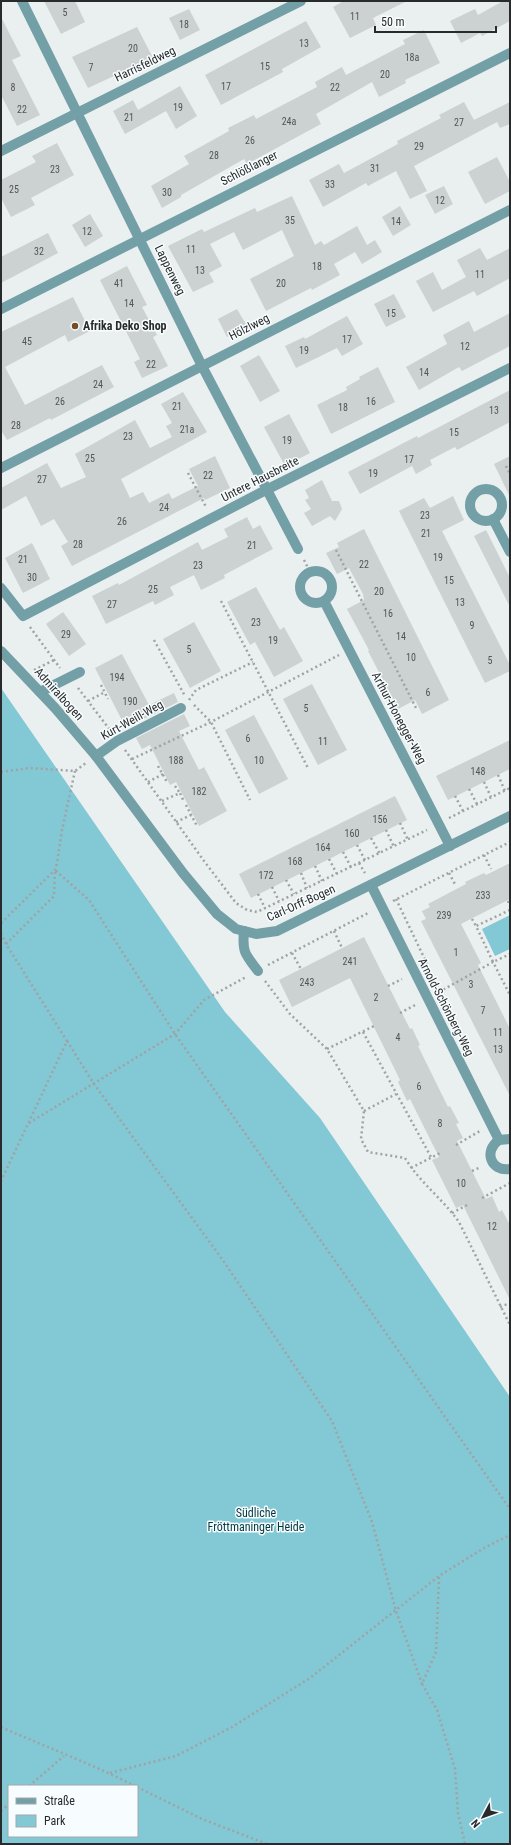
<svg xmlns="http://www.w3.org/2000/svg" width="511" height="1845" viewBox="0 0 511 1845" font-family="'Roboto Condensed',sans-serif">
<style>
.green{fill:#83c8d5;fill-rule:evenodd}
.building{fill:#ccd1d2}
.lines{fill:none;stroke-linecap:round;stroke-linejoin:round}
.path{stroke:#9fa3a4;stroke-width:2.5;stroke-dasharray:2 3;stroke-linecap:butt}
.minor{stroke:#739fa7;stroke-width:10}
.poi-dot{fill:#744d2a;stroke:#f7fcfe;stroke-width:1.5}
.labels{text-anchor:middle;stroke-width:3;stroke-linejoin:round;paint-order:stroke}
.number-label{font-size:10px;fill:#515455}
.street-label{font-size:12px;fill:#282a2b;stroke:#f7fcfe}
.poi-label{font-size:12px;font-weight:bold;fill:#282a2b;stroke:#f7fcfe;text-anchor:start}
.park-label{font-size:12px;fill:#003840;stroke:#f7fcfe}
</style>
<rect width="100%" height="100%" fill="#eaeff0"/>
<g class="green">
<path d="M1 688 225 1012 320 1118 510 1397V1844H1ZM9 1786H137V1836H9Z"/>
<polygon points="510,915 510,949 495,956 482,929"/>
</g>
<g class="building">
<polygon points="44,1 75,1 85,22 61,34"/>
<polygon points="344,1 407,1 373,18 376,25 350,38 333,7"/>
<polygon points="503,1 510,1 510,21 482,36 480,33 461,43 450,21 475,9 478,15"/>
<polygon points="189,9 200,30 180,40 169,18"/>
<polygon points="1,17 21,56 12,60 40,115 17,126 1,95"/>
<polygon points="306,21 321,47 282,69 283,72 221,105 205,75"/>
<polygon points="137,27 153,58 88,88 72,57"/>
<polygon points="424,30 440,63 405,80 406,83 379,97 372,82 316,114 321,124 247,164 244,159 181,195 181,197 162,208 151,186 189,164 184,156 229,131 228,128 254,115 256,119 317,87 315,82 342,67 346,75 405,44 403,40"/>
<polygon points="180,86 197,116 176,129 166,111 125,134 113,111 133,100 138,110"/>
<polygon points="464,102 474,120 510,102 510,124 500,128 497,122 414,166 427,191 410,199 396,171 368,186 366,183 323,207 309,180 339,164 344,173 398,144 397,141 441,118 439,115"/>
<polygon points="57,143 74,175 31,198 35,205 11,217 1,198 1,180 36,162 32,156"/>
<polygon points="497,157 510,182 510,191 485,204 468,172"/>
<polygon points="444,186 453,204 435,214 425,195"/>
<polygon points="292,196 315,245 321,241 324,245 357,226 367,245 375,240 382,252 362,264 355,252 334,264 340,275 312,290 311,288 266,311 250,279 294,256 282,230 243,250 234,232 210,244 222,266 209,273 214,282 193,292 168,246 202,229 204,232 255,208 257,212"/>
<polygon points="400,206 411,225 393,236 382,217"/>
<polygon points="90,214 103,236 85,247 72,225"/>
<polygon points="48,233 58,253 1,283 1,257"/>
<polygon points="480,248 487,260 510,248 510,278 477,296 474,291 433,312 416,281 433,272 442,290 466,277 457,260"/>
<polygon points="127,266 147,305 142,307 157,335 153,337 168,366 142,378 134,362 140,359 100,280"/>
<polygon points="394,294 406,317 386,327 374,304"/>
<polygon points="73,297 90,331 68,342 65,335 5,367 25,405 102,365 114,387 51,420 50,418 7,440 1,430 1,332"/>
<polygon points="237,309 247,326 227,337 218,319"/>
<polygon points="510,313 510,346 462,371 459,367 419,390 406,367 447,344 443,335 469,321 474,332"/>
<polygon points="347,316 363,344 342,356 337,348 296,368 285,346 304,337 305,339"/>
<polygon points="259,355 280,391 260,402 240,366"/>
<polygon points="378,367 395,402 331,434 317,405 347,390 346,387 360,379 359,377"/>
<polygon points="510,390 510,422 457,450 455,447 430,460 432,465 416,474 412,466 360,494 348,472 417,436 418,438"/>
<polygon points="183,392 207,432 121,479 130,498 143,492 149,503 169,493 172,499 198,486 189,469 215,456 230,488 205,500 204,498 72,566 61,546 68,542 54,519 41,526 26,496 1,510 1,488 47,463 61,488 86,477 75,454 135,420 150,448 172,437 166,426 172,423 161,404"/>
<polygon points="289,414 310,453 285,466 264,427"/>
<polygon points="510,456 510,497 494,464"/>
<polygon points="322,480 332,501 339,501 342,509 335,521 330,516 312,526 304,513 311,509 305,500 309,498 305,490"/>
<polygon points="453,496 464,520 442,531 510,665 510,671 485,683 399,511 424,498 430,508"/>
<polygon points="247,517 253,529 260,525 273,549 224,575 225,578 201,590 194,575 170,587 174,595 155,605 153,601 106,624 92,596 118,583 119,585 198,542 202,550 228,537 224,529"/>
<polygon points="364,529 449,700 422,714 415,700 398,709 368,651 369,650 347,609 364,600 363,594 349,568 337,574 326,553 339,547 337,543"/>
<polygon points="486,530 510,578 510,607 474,536"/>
<polygon points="32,543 50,579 23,593 5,558"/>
<polygon points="256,587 280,630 284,627 303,661 274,677 255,642 250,645 227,602"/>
<polygon points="63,612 86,644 69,656 46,624"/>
<polygon points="194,622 221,671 190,688 163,639"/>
<polygon points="122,654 149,705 174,693 178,702 126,728 95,668"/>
<polygon points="312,684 347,750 318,765 283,699"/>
<polygon points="184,714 190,726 179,731 199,770 204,767 227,811 199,826 176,782 170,785 150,745 142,749 136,738"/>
<polygon points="254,715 288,779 259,794 225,730"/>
<polygon points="510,740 510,769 448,800 436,776"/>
<polygon points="395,796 407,820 251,898 239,874"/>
<polygon points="510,863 510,899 461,924 481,963 478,965 510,1029 510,1096 421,921 426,919 422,911 430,907 428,904 466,884 465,882 484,873 486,875"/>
<polygon points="364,937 410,1029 412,1028 420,1045 418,1046 448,1107 450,1106 459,1123 456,1124 463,1138 457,1141 486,1199 492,1196 499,1212 502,1210 510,1225 510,1300 463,1205 456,1208 432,1160 439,1157 410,1099 407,1101 398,1082 400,1080 350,978 292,1007 279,980"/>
</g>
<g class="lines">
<g class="path">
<polyline points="506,466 510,474"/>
<polyline points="188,473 206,507"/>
<polyline points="336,550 417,710"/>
<polyline points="304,560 310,572"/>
<polyline points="221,601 308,768"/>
<polyline points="30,627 60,668"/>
<polyline points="154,640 185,696"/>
<polyline points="34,670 54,660"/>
<polyline points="101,685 108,699"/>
<polyline points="78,688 110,730"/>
<polyline points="189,700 196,690 253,662"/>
<polyline points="88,701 105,692"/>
<polyline points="194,705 211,722 250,800"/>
<polyline points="125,750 204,861 236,903 247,910 257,912 427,830"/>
<polyline points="132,759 211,722 339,655"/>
<polyline points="158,766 167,782"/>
<polyline points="1,772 30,768 75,771 86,763"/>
<polyline points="498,775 505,791"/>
<polyline points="148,782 163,774"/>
<polyline points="484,782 491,797"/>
<polyline points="175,786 180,793"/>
<polyline points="469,789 477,804"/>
<polyline points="455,796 463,811"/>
<polyline points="162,801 180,793 184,802"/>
<polyline points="186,805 197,826"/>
<polyline points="449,818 510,788"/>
<polyline points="176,822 191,815"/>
<polyline points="400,823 408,840"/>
<polyline points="386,830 394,847"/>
<polyline points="371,838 380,854"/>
<polyline points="357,845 365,860"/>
<polyline points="343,852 351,867"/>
<polyline points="484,855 491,869"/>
<polyline points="329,859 337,874"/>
<polyline points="359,863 365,873"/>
<polyline points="315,866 322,881"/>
<polyline points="301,873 307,888"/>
<polyline points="449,873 456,886"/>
<polyline points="286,880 294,894"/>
<polyline points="272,887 279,901"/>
<polyline points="258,894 265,908"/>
<polyline points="396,899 429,968"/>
<polyline points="393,901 510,842"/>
<polyline points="508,901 510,906"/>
<polyline points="510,910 476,926 493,962 510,954"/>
<polyline points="472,919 476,926"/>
<polyline points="1,923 55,870 57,863 62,830 75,771"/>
<polyline points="334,931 342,948"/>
<polyline points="1,933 6,944 67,1041 1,1181"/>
<polyline points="6,944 54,896 55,870 89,900 175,1034 510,1509"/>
<polyline points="292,953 301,969"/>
<polyline points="268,965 370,912"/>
<path d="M265 981 290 1014 327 1049 364 1111 361 1139 368 1152 405 1158C421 1184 442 1198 459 1222L510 1325"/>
<polyline points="388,986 402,979"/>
<polyline points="439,992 493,962 510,995"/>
<polyline points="400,1013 417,1004"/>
<polyline points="363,1032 431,1157"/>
<polyline points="67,1041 94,1084 222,1259 332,1421 372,1522 396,1611 422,1684"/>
<polyline points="327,1049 376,1025"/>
<polyline points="364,1111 396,1094"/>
<polyline points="29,1123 175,1034 204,1000 246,977"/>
<polyline points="456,1145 480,1131"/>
<polyline points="411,1168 442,1152"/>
<polyline points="472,1171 481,1167"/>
<polyline points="482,1198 510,1183"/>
<polyline points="452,1213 469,1204"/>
<polyline points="500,1307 510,1303"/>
<polyline points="439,1577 436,1652 422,1684 437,1710 455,1769 458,1813 465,1844"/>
<path d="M1 1727C46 1747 92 1764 135 1786"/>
<polyline points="110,1773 176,1756 232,1727 310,1678 439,1576 484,1548 510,1535"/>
<polyline points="29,1786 64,1756"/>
<polyline points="137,1787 202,1819 267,1844"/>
<polyline points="1,1811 9,1804"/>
</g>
<g class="minor">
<polyline points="22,1 202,366 298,549"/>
<polyline points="1,151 301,1"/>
<polyline points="1,309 510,53"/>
<polyline points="1,468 510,210"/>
<circle cx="486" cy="505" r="16"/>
<polyline points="493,519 510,552"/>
<circle cx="316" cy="587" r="16"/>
<polyline points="1,588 23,616 266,490 510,368"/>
<polyline points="324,601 450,846"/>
<polyline points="1,651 55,708 96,756 183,873 217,914 236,929 256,934 277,931 510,816"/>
<polyline points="40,692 80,672"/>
<polyline points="96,756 117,741 181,708"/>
<polyline points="371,885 499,1140"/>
<path d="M244 931C242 952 245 954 258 971"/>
<path d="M510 1139 499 1140C483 1151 491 1172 510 1169"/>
</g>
</g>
<circle class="poi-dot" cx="75" cy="326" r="4"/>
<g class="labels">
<g class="number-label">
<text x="65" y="16">5</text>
<text x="355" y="20">11</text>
<text x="184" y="28">18</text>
<text x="304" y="47">13</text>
<text x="133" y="52">20</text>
<text x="412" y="61">18a</text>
<text x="265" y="70">15</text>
<text x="91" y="71">7</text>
<text x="385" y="78">20</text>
<text x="226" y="90">17</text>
<text x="13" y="91">8</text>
<text x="335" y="91">22</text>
<text x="178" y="111">19</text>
<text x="22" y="113">22</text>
<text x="129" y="121">21</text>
<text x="289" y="125">24a</text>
<text x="459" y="126">27</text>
<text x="250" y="144">26</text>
<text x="419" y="150">29</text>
<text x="214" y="159">28</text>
<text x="375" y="172">31</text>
<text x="55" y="173">23</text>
<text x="330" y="188">33</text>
<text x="14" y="193">25</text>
<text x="167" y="196">30</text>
<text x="440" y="204">12</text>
<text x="290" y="224">35</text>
<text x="396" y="225">14</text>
<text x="87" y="235">12</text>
<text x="191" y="253">11</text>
<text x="39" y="255">32</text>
<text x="317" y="270">18</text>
<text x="200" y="274">13</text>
<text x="480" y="278">11</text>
<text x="119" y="287">41</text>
<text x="281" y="287">20</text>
<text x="129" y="307">14</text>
<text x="391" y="317">15</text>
<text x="347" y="343">17</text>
<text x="27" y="345">45</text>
<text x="465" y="350">12</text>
<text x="304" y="354">19</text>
<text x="151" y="368">22</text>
<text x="424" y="376">14</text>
<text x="98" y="388">24</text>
<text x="60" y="405">26</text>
<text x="371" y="405">16</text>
<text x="177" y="410">21</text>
<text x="343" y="411">18</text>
<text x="494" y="414">13</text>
<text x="16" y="429">28</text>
<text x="187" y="433">21a</text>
<text x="454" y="436">15</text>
<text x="128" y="440">23</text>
<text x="287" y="444">19</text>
<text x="90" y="462">25</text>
<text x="409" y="463">17</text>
<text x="373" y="477">19</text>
<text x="208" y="479">22</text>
<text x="42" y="483">27</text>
<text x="164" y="511">24</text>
<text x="425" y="519">23</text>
<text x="122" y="525">26</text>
<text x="426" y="537">21</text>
<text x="78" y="548">28</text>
<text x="252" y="549">21</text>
<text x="438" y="561">19</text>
<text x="23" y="563">21</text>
<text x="364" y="568">22</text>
<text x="198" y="569">23</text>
<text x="32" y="581">30</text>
<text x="449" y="584">15</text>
<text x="153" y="593">25</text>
<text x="379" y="595">20</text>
<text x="460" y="606">13</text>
<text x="112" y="608">27</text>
<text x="388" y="617">16</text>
<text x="256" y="626">23</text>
<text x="472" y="629">9</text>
<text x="66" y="638">29</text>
<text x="401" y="640">14</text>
<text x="273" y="644">19</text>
<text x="189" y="653">5</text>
<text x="411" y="661">10</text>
<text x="490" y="664">5</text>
<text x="117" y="681">194</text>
<text x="428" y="696">6</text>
<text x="130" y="705">190</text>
<text x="306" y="712">5</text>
<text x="248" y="742">6</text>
<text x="323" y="745">11</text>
<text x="176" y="764">188</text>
<text x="259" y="764">10</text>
<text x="478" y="775">148</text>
<text x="199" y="795">182</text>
<text x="380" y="823">156</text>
<text x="352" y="837">160</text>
<text x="323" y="851">164</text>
<text x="295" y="865">168</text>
<text x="266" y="879">172</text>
<text x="483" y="899">233</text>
<text x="444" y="919">239</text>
<text x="456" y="956">1</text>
<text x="350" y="965">241</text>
<text x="307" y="986">243</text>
<text x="471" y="988">3</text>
<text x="376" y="1001">2</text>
<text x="483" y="1014">7</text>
<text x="498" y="1036">11</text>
<text x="398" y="1041">4</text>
<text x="498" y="1053">13</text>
<text x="419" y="1090">6</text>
<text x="440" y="1127">8</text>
<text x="461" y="1187">10</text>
<text x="492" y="1230">12</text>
</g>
<g class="street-label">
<text transform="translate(145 64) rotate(-26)" y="4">Harrisfeldweg</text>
<text transform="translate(249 168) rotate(-27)" y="4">Schlößlanger</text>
<text transform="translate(170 270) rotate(64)" y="4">Lappenweg</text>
<text transform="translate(249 327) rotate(-27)" y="4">Hölzlweg</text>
<text transform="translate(260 479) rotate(-27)" y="4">Untere Hausbreite</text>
<text transform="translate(59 694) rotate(48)" y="4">Admiralbogen</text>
<text transform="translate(399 718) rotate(62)" y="4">Arthur-Honegger-Weg</text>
<text transform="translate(132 720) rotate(-29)" y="4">Kurt-Weill-Weg</text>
<text transform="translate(301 903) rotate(-24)" y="4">Carl-Orff-Bogen</text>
<text transform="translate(446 1007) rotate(63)" y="4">Arnold-Schönberg-Weg</text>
</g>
<g class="poi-label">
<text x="83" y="330">Afrika Deko Shop</text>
</g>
<g class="park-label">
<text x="256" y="1517">Südliche<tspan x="256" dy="14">Fröttmaninger Heide</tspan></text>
</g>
</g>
<rect width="511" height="1845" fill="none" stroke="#282a2b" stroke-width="4"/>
<rect x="8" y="1785" width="130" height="52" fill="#f7fcfe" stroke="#a4a8aa"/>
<rect x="16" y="1798" width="20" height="6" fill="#739fa7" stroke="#a4a8aa"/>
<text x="44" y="1805" font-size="12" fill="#282a2b">Straße</text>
<rect x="16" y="1815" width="20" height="12" fill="#83c8d5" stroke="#a4a8aa"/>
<text x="44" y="1825" font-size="12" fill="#282a2b">Park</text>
<g transform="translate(483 1817) rotate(229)" stroke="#f7fcfe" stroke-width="3" paint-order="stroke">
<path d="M0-3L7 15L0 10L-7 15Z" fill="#282a2b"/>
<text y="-6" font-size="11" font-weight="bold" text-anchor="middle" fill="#282a2b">N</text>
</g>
<path d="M375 26v6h121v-6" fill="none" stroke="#282a2b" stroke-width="2"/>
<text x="381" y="26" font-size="12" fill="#282a2b" stroke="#f7fcfe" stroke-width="3" paint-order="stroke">50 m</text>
</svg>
